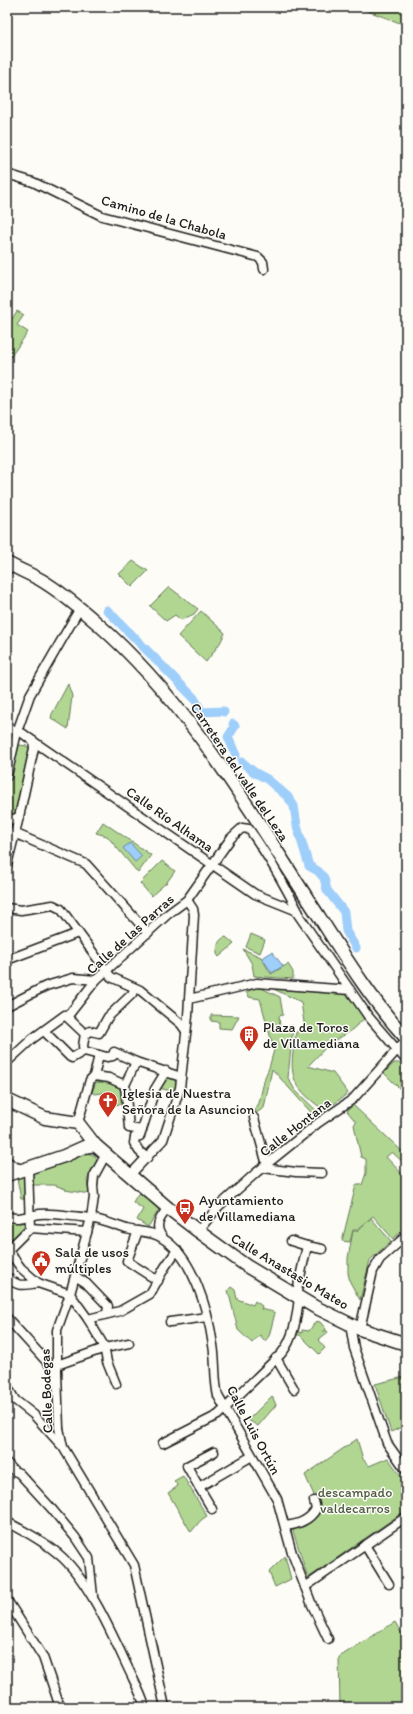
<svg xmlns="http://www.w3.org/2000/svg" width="413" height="1714" viewBox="0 0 413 1714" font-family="Itim,sans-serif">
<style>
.green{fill:#b1d692;stroke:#667957}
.water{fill:#9ecefa;stroke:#6a87a1}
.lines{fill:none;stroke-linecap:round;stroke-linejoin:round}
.canal{stroke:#9ecefa;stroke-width:9}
.street-casing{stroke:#1c1c1c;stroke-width:11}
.secondary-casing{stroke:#1c1c1c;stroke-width:15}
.street{stroke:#fdfcf7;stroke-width:8}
.secondary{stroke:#fdfcf7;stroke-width:12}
.labels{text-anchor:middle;stroke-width:3;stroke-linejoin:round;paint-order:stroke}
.street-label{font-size:14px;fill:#1c1c1c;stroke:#fdfcf7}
.poi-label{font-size:14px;fill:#1c1c1c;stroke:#fdfcf7;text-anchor:start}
.park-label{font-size:14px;fill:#505d45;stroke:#fdfcf7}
</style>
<rect width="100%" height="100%" fill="#fdfcf7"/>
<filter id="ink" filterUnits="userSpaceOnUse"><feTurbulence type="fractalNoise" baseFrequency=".025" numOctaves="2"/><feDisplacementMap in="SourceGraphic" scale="8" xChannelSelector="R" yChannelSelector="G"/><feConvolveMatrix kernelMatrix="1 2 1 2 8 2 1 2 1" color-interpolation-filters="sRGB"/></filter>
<g filter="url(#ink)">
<g class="green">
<polygon points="357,7 406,7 406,26 400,23"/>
<polygon points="17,311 24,315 17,325 28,332 7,362 7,327"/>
<polygon points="133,561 148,571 132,587 119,574"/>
<polygon points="169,587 198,609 194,614 181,620 175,615 166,621 150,606"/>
<polygon points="201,611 225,633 220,643 206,662 178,636"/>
<polygon points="68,684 72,696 68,729 51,718 52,714"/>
<polygon points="20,745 27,746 31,751 17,813 13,815 7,814 7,789 17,748"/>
<polygon points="103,822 151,855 138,873 107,836 96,833"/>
<polygon points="162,861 175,871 167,882 151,896 140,883"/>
<polygon points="251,934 265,940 260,953 246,947"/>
<path d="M226 937 234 944 219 957 217 954C217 946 218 939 226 937Z"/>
<polygon points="243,949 261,957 271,974 288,964 293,972 293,979 254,976 252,964"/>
<path d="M265 985 344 993 356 1004 365 1018 348 1033 330 1043 308 1066 333 1073 348 1093 325 1111C288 1084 289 1075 296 1032L305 1029 301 1002Z"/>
<polygon points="259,987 280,997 283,1015 279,1016 280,1027 293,1026 288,1078 295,1090 321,1115 317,1119 272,1069 264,1108 256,1113 255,1110 259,1103 265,1077 269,1068 274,1050 260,999 249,997 246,992"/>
<polygon points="211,1015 239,1016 232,1029 219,1028 219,1022 211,1021"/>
<polygon points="394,1063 399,1063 406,1067 406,1089 403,1092 384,1073"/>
<polygon points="166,1074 178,1078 175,1092 159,1088"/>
<path d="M96 1082C116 1081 120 1085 125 1104L110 1105 109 1092 95 1094 92 1092Z"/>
<polygon points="353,1105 406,1155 406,1165 392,1152 386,1157 406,1178 406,1227 393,1239 373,1216 357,1230 353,1230 350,1242 342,1241 356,1185 362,1185 366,1173 366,1159 361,1157 354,1125 356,1122 347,1111"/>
<polygon points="87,1153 94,1155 98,1160 87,1180 89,1194 65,1190 66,1189 54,1185 32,1185 31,1199 21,1199 17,1178"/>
<polygon points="141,1189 162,1205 148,1227 137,1220 143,1209 133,1202"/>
<polygon points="371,1218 391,1241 370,1260 360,1300 350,1282 348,1273 348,1258 353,1231 357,1231"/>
<polygon points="7,1220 23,1222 25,1226 15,1241 7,1241"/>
<path d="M231 1287 235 1290 237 1299 253 1305 255 1301 262 1306 261 1309C265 1311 270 1310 275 1313L269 1336 265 1341 260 1335 252 1343 238 1330 228 1290Z"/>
<polygon points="316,1321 320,1322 326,1329 322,1332 326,1330 328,1332 318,1340 325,1348 319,1354 300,1335 297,1335 298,1332 302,1333 302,1330 309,1331"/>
<polygon points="406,1373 406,1425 391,1432 375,1384 404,1377"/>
<polygon points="272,1396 276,1405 258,1426 248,1420"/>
<polygon points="357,1439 363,1459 369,1466 388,1458 406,1483 406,1510 308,1578 293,1531 294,1528 321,1511 305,1475"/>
<polygon points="183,1476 207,1516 201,1520 191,1532 168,1493 178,1486 174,1481"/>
<polygon points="285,1556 291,1579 275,1587 269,1572"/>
<polygon points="395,1622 406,1641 406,1707 340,1707 339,1657"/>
</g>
<g class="water">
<polygon points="130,843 142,856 135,862 123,848"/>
<polygon points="272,952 283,966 272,973 262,958"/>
</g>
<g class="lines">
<g class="canal">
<polyline points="107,610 194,698 202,712 223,711 224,712"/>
<polyline points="233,724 235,726 228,737 236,755"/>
<polyline points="242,762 254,772 267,779 288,797 294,806 297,826 309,866 318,871 324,878 327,890 344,912 346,931 356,948"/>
</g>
<defs>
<g id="street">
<polyline points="7,174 33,182 102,216 258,257 263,262 264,269"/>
<polyline points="7,728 22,733 33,741 34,748 19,817 13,819 7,820"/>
<polyline points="33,741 255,894 295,910 368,1016 406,1060"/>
<polyline points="7,776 17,732 30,695 80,608"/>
<polyline points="14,833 86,864 148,933"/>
<polyline points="7,865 19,817"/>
<polyline points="7,908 21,910 53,905 61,909 111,977 140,990 181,1024 186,1031"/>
<polyline points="7,957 12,958 78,933"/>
<polyline points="189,999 257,983 350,990"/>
<polyline points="7,1006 46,986 73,978 96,980"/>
<polyline points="67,1017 85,1034"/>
<polyline points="44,1031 70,1057 72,1058 84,1051"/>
<polyline points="85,1034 90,1031 99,1033 108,1017 132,994 135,988"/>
<polyline points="84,1051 107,1057 113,1056 114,1052 136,1062 181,1077"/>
<polyline points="84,1051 83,1046 85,1034"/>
<path d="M7 1062 32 1039 65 1015 67 1017 96 980 168 914 187 900 231 838 242 828 249 829C268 855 284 884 299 913"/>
<polyline points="94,1076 109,1078 125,1085 136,1062"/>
<polyline points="125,1085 129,1128 142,1130"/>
<polyline points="254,1118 267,1165"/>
<polyline points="78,1123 90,1080 94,1076 99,1055"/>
<polyline points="106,1154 94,1176 93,1186 94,1197 91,1218 70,1294 57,1330 57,1373 59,1428 63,1447 134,1565 165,1707"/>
<polyline points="147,1158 139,1151 134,1143 135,1137 140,1136 155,1089 166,1071"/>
<polyline points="7,1161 16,1167 24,1170"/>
<polyline points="263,1168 296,1172 322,1173"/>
<polyline points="131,1174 163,1140 180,1088 188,1016 194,915 193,909 187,900"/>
<path d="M7 1216C18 1221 29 1215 40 1214 54 1213 69 1216 82 1217 98 1218 112 1224 126 1229 138 1232 152 1231 162 1238 193 1256 208 1310 213 1345 216 1362 214 1379 218 1396L277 1499 292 1553 312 1605 328 1639"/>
<polyline points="30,1228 87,1232"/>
<polyline points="138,1231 127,1261 158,1281"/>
<polyline points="198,1231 219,1206 257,1172 318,1123 353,1099 406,1040"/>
<path d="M163 1238C153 1226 160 1218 168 1208"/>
<polyline points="291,1241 307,1246"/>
<polyline points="7,1249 21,1268 38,1283 70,1294 88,1319 104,1346 107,1362 116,1384"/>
<polyline points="8,1250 30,1228 28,1168"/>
<polyline points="75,1276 86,1283 108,1306 107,1314"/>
<path d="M7 1277C19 1288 23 1285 38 1283"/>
<polyline points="296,1295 307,1246 322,1249"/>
<polyline points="7,1318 57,1373"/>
<polyline points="88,1319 120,1311 150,1294 165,1267 177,1250"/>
<polyline points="170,1322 207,1317"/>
<polyline points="350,1324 354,1348 387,1443 406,1470"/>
<polyline points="360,1329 373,1271 380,1259 406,1236"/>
<polyline points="276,1358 294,1389"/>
<polyline points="57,1365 105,1348 129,1343"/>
<polyline points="7,1386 15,1400 34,1415 62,1446"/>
<path d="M163 1443 218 1415 281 1354C294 1339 297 1316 299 1297"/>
<polyline points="214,1452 187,1466 199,1487 252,1456"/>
<polyline points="7,1463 14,1471 19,1473 51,1508 75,1537 89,1558 93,1596"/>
<polyline points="199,1487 212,1509"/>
<path d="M7 1522C26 1532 47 1543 63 1558 90 1584 112 1634 128 1668 134 1681 141 1693 145 1707"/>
<path d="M285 1526C297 1525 310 1520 316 1509L314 1501"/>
<polyline points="365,1545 389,1584"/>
<polyline points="305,1587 406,1517"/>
<polyline points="7,1600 43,1657 60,1707"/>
</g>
<g id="secondary">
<path d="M7 563C18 569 30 574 41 580 61 592 81 609 98 624 191 705 253 816 320 918 346 959 373 1002 406 1038"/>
<polyline points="7,1100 45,1118 78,1123 95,1145 168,1208 198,1231 248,1267 315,1307 360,1329 406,1344"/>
<polyline points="7,1175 64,1156 84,1147 95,1145"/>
</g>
</defs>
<use href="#street" class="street-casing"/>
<use href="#secondary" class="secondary-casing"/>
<use href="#street" class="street"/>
<use href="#secondary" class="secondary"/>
</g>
</g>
<defs>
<symbol id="building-pin" viewBox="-11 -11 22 30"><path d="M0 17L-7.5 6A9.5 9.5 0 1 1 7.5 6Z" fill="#c8321e" stroke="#fdfcf7"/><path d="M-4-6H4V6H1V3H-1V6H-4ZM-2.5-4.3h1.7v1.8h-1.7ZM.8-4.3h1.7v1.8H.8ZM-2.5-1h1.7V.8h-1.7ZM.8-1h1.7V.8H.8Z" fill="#fff"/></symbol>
<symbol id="church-pin" viewBox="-11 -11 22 30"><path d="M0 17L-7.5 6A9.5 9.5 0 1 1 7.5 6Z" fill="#c8321e" stroke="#fdfcf7"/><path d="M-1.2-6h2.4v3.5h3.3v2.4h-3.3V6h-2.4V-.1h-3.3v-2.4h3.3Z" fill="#fff"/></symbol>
<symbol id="bus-pin" viewBox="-11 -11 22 30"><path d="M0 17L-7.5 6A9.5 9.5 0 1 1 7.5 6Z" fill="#c8321e" stroke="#fdfcf7"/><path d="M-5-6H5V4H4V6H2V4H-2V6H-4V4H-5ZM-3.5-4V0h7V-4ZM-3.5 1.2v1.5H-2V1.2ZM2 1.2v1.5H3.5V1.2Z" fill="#fff"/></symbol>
<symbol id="civic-pin" viewBox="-11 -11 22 30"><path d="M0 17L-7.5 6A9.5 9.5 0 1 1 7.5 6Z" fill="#c8321e" stroke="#fdfcf7"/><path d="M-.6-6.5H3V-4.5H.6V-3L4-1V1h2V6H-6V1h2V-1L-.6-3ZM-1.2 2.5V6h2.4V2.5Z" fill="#fff"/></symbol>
</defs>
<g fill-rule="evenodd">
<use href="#building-pin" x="238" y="1024" width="22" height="30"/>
<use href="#church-pin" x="97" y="1090" width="22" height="30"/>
<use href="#bus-pin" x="174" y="1197" width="22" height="30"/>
<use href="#civic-pin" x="30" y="1249" width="22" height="30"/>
</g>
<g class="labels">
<g class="street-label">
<text transform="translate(164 217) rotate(16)" y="5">Camino de la Chabola</text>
<text transform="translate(240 772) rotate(56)" y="5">Carretera del valle del Leza</text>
<text transform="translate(170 819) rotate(35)" y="5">Calle Río Alhama</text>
<text transform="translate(130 934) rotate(-42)" y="5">Calle de las Parras</text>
<text transform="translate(295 1127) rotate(-38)" y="5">Calle Hontana</text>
<text transform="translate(290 1271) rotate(31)" y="5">Calle Anastasio Mateo</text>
<text transform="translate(46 1391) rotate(-92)" y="5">Calle Bodegas</text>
<text transform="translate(254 1430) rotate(62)" y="5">Calle Luis Ortún</text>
</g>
<g class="poi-label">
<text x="263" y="1032">Plaza de Toros<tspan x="263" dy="16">de Villamediana</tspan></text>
<text x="122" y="1098">Iglesia de Nuestra<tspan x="122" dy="16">Señora de la Asuncion</tspan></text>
<text x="199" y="1205">Ayuntamiento<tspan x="199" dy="16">de Villamediana</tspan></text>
<text x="55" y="1257">Sala de usos<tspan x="55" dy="16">múltiples</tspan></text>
</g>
<g class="park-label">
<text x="355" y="1497">descampado<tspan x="355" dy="16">valdecarros</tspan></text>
</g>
</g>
<rect width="413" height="1714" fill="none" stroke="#fdfcf7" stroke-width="24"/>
<rect x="12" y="12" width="389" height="1690" fill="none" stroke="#1c1c1c" stroke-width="1.5" filter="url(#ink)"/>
</svg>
